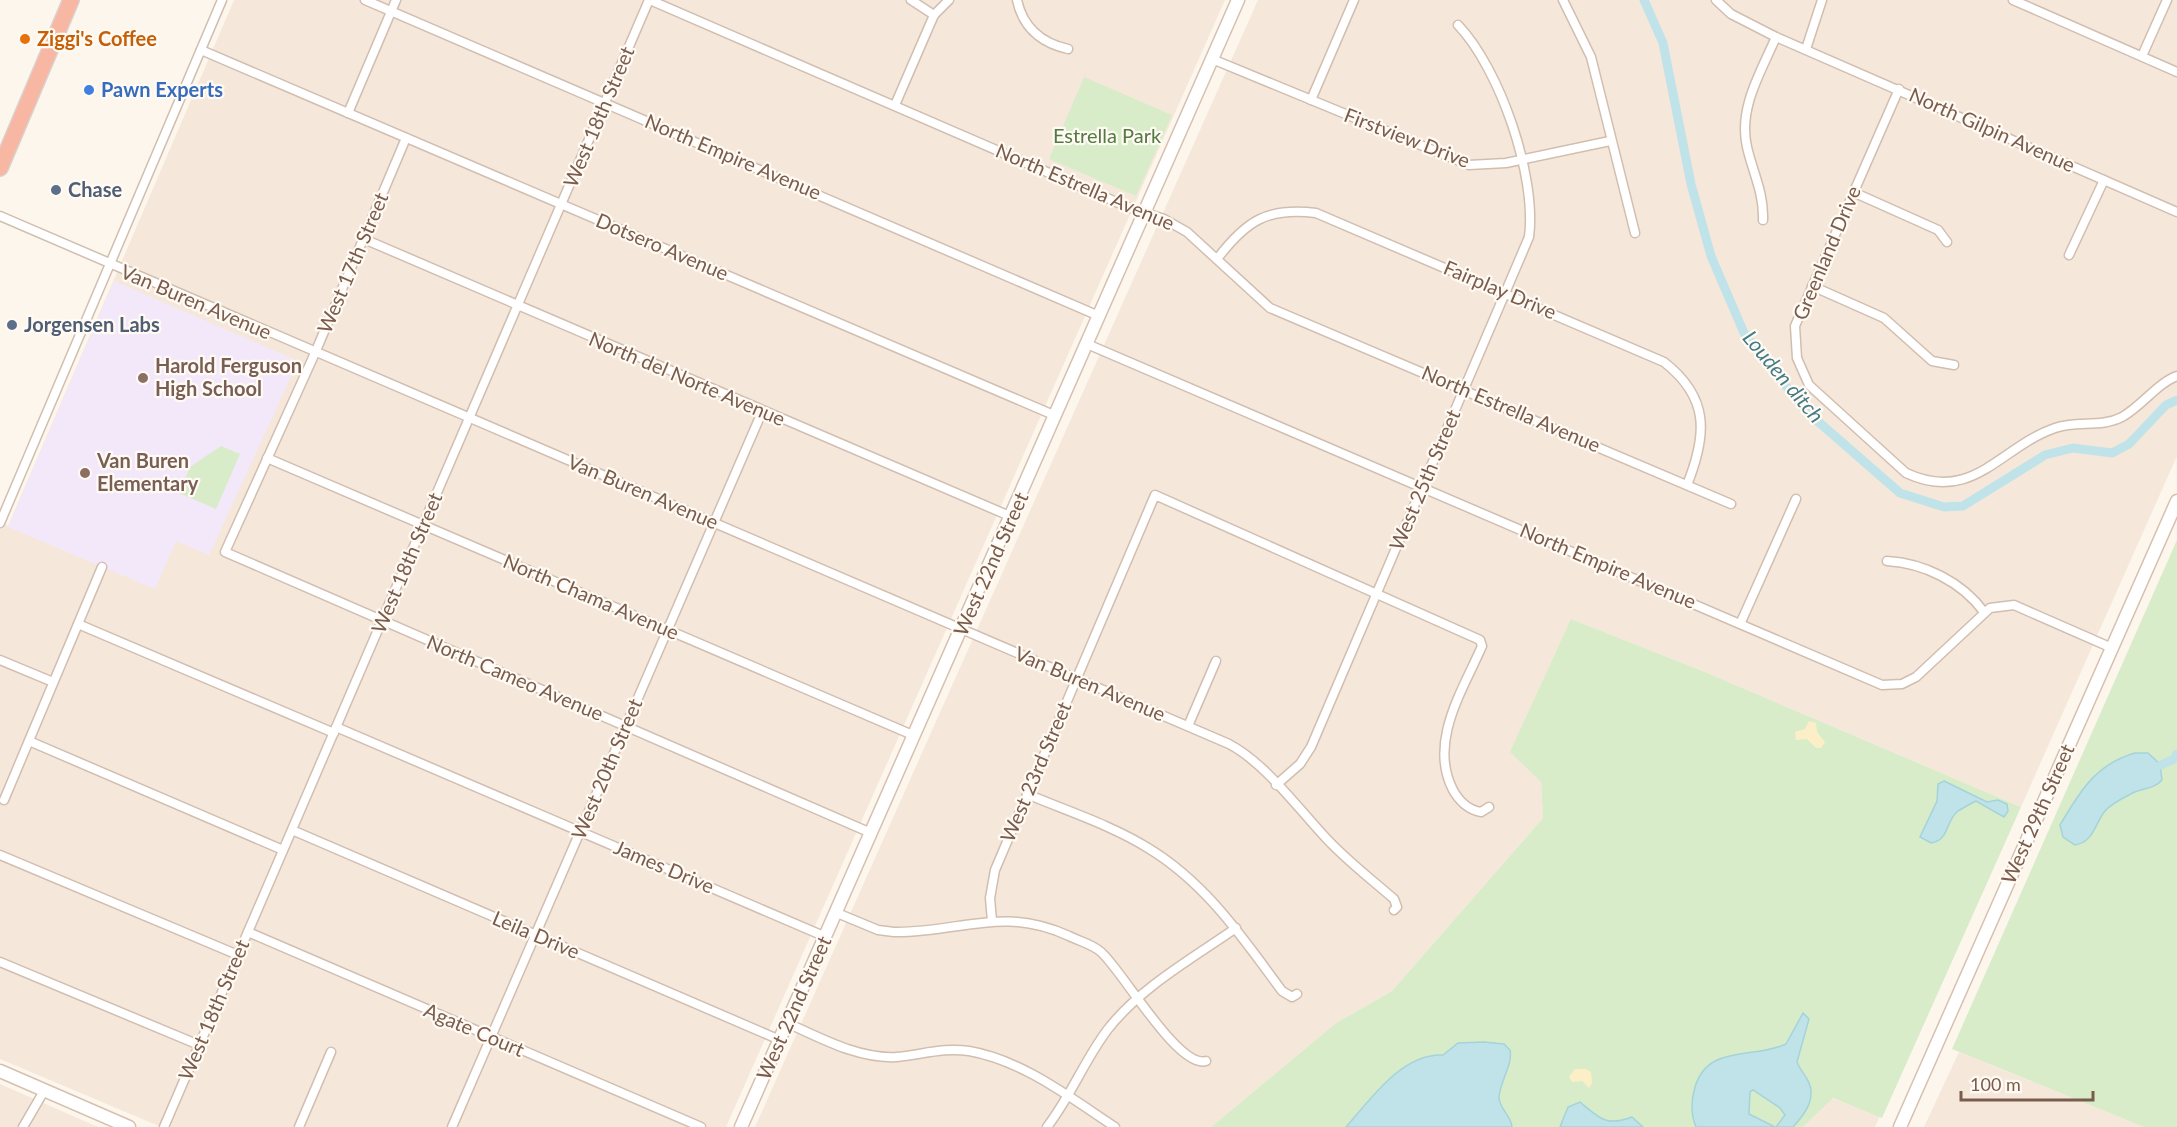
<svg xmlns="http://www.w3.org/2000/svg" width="2177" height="1127" viewBox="0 0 2177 1127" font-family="Lato,sans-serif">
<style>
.residential{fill:#f5e8da}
.education{fill:#f3e8fa}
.green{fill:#d8ecc9}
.sand{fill:#fcefc7}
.water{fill:#bfe3e8;stroke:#a5d3da;stroke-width:1.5}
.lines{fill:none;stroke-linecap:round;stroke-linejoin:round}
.canal{stroke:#bfe3e8;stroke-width:9}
.street-casing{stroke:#d1beb0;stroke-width:11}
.secondary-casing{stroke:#d6c0b0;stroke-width:15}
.highway-casing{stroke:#dad1cd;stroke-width:18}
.street{stroke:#fff;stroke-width:8}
.secondary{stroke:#fff;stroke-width:12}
.highway{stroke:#f7b7a3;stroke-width:15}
.food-dot{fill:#e8710a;stroke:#fffaf3;stroke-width:2}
.shop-dot{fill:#3f7fe0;stroke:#fffaf3;stroke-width:2}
.service-dot{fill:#5c6f8a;stroke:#fffaf3;stroke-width:2}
.education-dot{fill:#8d6e63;stroke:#fffaf3;stroke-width:2}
.labels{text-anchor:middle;stroke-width:4.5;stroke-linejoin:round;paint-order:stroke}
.food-label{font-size:20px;font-weight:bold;fill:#c56008;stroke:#fffaf3;text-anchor:start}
.shop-label{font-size:20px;font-weight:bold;fill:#366cbe;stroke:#fffaf3;text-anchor:start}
.street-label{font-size:20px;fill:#7a5c4d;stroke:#fffaf3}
.park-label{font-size:20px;fill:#537a41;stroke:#fffaf3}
.service-label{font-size:20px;font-weight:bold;fill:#4e5e75;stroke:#fffaf3;text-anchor:start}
.education-label{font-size:20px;font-weight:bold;fill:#785e54;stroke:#fffaf3;text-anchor:start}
.water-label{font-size:21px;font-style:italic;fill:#437c86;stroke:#fffaf3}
</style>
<rect width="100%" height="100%" fill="#fdf6ec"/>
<g class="residential">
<polygon points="234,0 1225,0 726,1127 161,1127 0,1059 0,521 8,526"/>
<polygon points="1258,0 2177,0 2177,456 2021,807 1705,672 1571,619 1541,782 1543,818 1392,991 1336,1023 1211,1127 755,1127"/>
<polygon points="1959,1052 2144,1127 1924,1127"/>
<polygon points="0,1084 98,1127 0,1127"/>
<polygon points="1832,1098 1880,1116 1875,1127 1803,1127"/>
</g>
<polygon class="education" points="114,281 298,361 209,555 176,541 155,589 8,527"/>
<g class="green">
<polygon points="1084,77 1172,115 1136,196 1049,159"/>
<polygon points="221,446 240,454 216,509 179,493 190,467"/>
<polygon points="2177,540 2177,1127 2144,1127 1952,1049"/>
<polygon points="1571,619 1705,672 2021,807 1882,1118 1833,1098 1803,1127 1211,1127 1336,1023 1392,991 1543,818 1541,782 1510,752"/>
</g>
<g class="sand">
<polygon points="1809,721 1816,723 1817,732 1825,742 1821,748 1816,748 1807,739 1796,740 1795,732 1805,729"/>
<polygon points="1575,1069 1586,1069 1591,1072 1592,1083 1589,1088 1582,1081 1572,1082 1569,1077"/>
</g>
<g class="water">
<path d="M2135 753H2148L2160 764 2162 780C2154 790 2139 788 2129 795 2121 799 2110 805 2105 811 2095 823 2094 842 2075 845L2063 837 2060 825C2080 791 2096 764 2135 753Z"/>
<path d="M1944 781 1987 802 1998 800 2007 804 2008 811 2004 817 1976 801C1970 804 1963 808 1958 811 1945 821 1950 840 1931 843L1920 837 1937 801 1938 784Z"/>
<path d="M1803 1013 1809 1019 1797 1062C1800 1070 1804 1073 1807 1079 1818 1097 1805 1114 1793 1127H1776L1785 1115 1780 1108 1753 1090 1750 1092 1749 1114 1775 1127H1696C1691 1115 1691 1103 1694 1091 1705 1043 1752 1060 1786 1044Z"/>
<path d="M1484 1042 1504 1044 1510 1050C1513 1065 1500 1081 1499 1097 1499 1109 1511 1115 1512 1127H1346C1371 1099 1402 1053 1443 1055L1458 1043Z"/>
<path d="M1580 1102C1599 1118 1606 1127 1632 1117L1643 1127H1560L1568 1107Z"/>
</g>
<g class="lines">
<g class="canal">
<polyline points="1644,0 1663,43 1691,184 1711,256 1744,333 1806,411 1900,493 1944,507 1963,506 2045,455 2073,448 2112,453 2129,444 2166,405 2177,400"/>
<polyline points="2161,765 2174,759 2177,754"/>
</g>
<defs>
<g id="street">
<polyline points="365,0 1099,316"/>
<polyline points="650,0 1130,208 1164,219 1187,232 1270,308 1731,504"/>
<polyline points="911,0 934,15"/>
<path d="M1017 0C1023 28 1041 43 1068 49"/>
<polyline points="1563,0 1591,57 1635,233"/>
<polyline points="1716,0 1731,14 1776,37 2177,212"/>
<polyline points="2013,0 2177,72"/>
<polyline points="1806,49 1822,0"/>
<polyline points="201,50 1056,416"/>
<polyline points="2142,56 2167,0"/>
<polyline points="1212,59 1469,165 1506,163 1610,141"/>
<path d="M1899 89 1795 326 1797 358 1809 385 1906 473C1973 504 2000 447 2055 428 2077 420 2101 428 2122 417 2142 406 2156 384 2177 376"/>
<polyline points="1311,100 1354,0"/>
<polyline points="895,105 934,15 949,0"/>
<polyline points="348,113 396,0"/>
<polyline points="406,138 315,353 225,552 871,833"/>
<polyline points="1853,192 1938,230 1947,242"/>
<path d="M0 216 1229 744C1265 763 1297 807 1325 837 1346 860 1371 879 1394 899L1397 907 1394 910"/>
<path d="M1763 220C1764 193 1753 173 1747 147 1738 108 1761 72 1776 37"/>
<polyline points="364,239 1012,517"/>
<polyline points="2069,255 2104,180"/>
<path d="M1217 259C1246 221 1267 207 1316 213L1664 362C1710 398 1707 435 1687 485"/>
<polyline points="1812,286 1884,318 1932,361 1954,365"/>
<polyline points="1087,344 1882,685 1902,684 1916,677 1990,608 2014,605 2112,648"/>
<polyline points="267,458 915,736"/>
<polyline points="0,523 222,0"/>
<path d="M1887 561C1924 563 1962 582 1984 612"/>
<polyline points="1741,622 1796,499"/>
<polyline points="78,624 334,733"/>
<polyline points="0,660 53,682"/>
<polyline points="1188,726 1216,661"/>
<polyline points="336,727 826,937"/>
<polyline points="29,741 283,850"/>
<path d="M1276 785 1300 764 1311 747 1529 237C1537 177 1500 69 1458 25"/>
<path d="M1027 794C1067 811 1111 825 1148 848 1206 883 1242 937 1282 991L1292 997 1297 994"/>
<polyline points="4,800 102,567"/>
<polyline points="292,830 780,1040"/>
<polyline points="0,855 238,955"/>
<path d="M837 913 878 930 894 932C961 933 1001 905 1069 936 1079 941 1092 944 1101 952 1122 970 1178 1069 1206 1061"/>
<path d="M992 921 990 898 995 870 1155 495 1480 640 1482 646C1463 690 1428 742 1453 790 1459 801 1469 810 1481 812L1489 807"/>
<polyline points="248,932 701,1127"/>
<polyline points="0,962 199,1045"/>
<path d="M787 1023C821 1038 858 1059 896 1057 921 1055 943 1047 969 1051 1022 1060 1071 1098 1115 1127"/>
<polyline points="23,1127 44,1091"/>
<polyline points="164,1127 649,0"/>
<polyline points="299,1127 331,1052"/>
<polyline points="452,1127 762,412"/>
<path d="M1047 1127C1071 1096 1085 1059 1108 1029 1141 987 1193 958 1236 928"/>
</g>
<g id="secondary">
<polyline points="0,1071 129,1127"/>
<polyline points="741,1127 1238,0"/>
<polyline points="1900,1127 2177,501"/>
</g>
<polyline id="highway" points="0,168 71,0"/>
</defs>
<use href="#street" class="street-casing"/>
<use href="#secondary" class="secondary-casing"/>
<use href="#highway" class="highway-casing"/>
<use href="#street" class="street"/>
<use href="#secondary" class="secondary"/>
<use href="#highway" class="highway"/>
</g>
<circle class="food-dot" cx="25" cy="39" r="6"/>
<circle class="shop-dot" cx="89" cy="90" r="6"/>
<g class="service-dot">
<circle cx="56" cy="190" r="6"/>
<circle cx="12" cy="325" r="6"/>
</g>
<g class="education-dot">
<circle cx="143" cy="378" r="6"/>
<circle cx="85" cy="473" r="6"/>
</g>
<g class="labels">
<g class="food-label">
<text x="37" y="46">Ziggi's Coffee</text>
</g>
<g class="shop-label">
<text x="101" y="97">Pawn Experts</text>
</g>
<g class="street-label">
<text transform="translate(599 117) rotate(-67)" y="7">West 18th Street</text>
<text transform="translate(1992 130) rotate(24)" y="7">North Gilpin Avenue</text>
<text transform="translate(1407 138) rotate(21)" y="7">Firstview Drive</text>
<text transform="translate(733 157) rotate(23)" y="7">North Empire Avenue</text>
<text transform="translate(1085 187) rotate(23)" y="7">North Estrella Avenue</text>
<text transform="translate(662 247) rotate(23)" y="7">Dotsero Avenue</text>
<text transform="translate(1827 253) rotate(-67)" y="7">Greenland Drive</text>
<text transform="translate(353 263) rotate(-67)" y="7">West 17th Street</text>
<text transform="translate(1500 290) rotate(23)" y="7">Fairplay Drive</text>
<text transform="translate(196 302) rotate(23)" y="7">Van Buren Avenue</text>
<text transform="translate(687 379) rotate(23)" y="7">North del Norte Avenue</text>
<text transform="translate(1511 409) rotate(23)" y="7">North Estrella Avenue</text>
<text transform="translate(1425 480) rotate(-67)" y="7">West 25th Street</text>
<text transform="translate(643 492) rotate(23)" y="7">Van Buren Avenue</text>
<text transform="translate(407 563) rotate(-67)" y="7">West 18th Street</text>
<text transform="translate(991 564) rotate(-66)" y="7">West 22nd Street</text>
<text transform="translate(1608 566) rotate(23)" y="7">North Empire Avenue</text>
<text transform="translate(591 597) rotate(23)" y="7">North Chama Avenue</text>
<text transform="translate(515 678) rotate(23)" y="7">North Cameo Avenue</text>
<text transform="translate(1090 684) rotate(23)" y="7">Van Buren Avenue</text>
<text transform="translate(607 769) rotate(-67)" y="7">West 20th Street</text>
<text transform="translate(1036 772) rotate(-67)" y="7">West 23rd Street</text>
<text transform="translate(2038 814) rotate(-66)" y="7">West 29th Street</text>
<text transform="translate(664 867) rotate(23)" y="7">James Drive</text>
<text transform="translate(536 935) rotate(23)" y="7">Leila Drive</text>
<text transform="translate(794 1008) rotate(-66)" y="7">West 22nd Street</text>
<text transform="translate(214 1010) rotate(-67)" y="7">West 18th Street</text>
<text transform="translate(474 1030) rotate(23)" y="7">Agate Court</text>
</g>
<g class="park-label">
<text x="1107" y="143">Estrella Park</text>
</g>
<g class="service-label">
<text x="68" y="197">Chase</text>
<text x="24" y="332">Jorgensen Labs</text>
</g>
<g class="education-label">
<text x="155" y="373">Harold Ferguson<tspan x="155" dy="23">High School</tspan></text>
<text x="97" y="468">Van Buren<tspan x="97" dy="23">Elementary</tspan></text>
</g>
<g class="water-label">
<text transform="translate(1783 377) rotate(50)" y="7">Louden ditch</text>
</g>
</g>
<path d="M1961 1091v9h132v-9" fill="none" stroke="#7a5c4d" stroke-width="3"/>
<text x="1970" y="1091" font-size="18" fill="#7a5c4d" stroke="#fffaf3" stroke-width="4.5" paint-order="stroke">100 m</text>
</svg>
